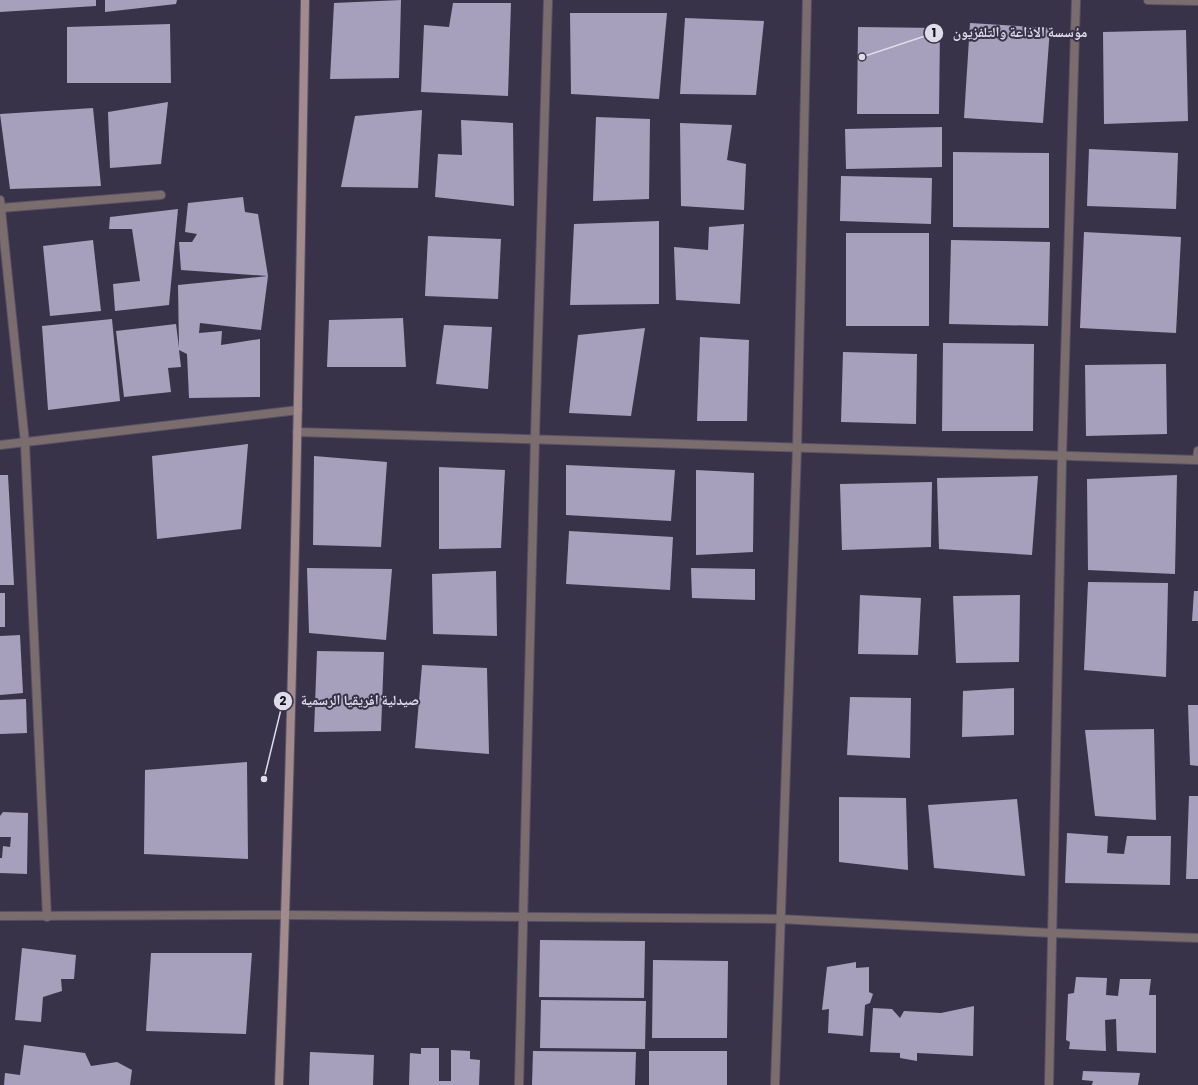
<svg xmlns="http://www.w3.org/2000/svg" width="1198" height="1085" viewBox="0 0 1198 1085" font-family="Poppins,'Noto Naskh Arabic',sans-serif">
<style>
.building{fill:#a6a0bc}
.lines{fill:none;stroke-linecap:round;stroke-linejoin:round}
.minor-casing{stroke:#565166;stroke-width:10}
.secondary-casing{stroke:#565166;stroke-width:10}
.minor{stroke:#7b6d6d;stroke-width:8}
.secondary{stroke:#a28b8c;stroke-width:8}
.leader{fill:none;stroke:#dedbea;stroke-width:1.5}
.callout-dot{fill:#dedbea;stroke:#383349;stroke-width:1.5}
.mark-label{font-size:12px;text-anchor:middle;font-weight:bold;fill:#111}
.callout-label{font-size:14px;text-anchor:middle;font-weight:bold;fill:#dedbea;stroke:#383349;stroke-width:4;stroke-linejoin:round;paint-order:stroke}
</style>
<rect width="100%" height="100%" fill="#383349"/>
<g class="building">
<polygon points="0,0 96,0 96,6 0,12"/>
<polygon points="105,0 177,0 176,4 105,12"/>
<polygon points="401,0 399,78 330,79 334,3"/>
<polygon points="453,3 511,3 508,96 421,92 424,25 449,27"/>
<polygon points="570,13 667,13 659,99 571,94"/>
<polygon points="685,18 764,21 756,95 680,94"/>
<polygon points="970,23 1050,28 1043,123 964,118"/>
<polygon points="170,24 171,83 67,83 67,27"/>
<polygon points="858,27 940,28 939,114 857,114"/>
<polygon points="1186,30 1188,121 1104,124 1103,32"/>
<polygon points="168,102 161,164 110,168 108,112"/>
<polygon points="93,108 101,186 10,189 0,114"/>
<polygon points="422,110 418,188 341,187 355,116"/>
<polygon points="596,117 650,119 649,199 593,201"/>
<polygon points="461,120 513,123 514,206 435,197 438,154 462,155"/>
<polygon points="680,123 732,125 727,160 746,164 744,210 681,206"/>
<polygon points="942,127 942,167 846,169 845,129"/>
<polygon points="1089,149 1178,153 1176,209 1087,206"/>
<polygon points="953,152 1049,153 1049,228 953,227"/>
<polygon points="841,176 932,178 931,224 840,221"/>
<polygon points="243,197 245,212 258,214 268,276 181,270 179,242 192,242 197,234 185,232 188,203"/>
<polygon points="178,209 169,305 115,311 113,284 140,281 132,229 109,229 110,217"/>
<polygon points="659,221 659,304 570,305 574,224"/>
<polygon points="744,224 740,304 676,300 674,247 708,250 709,227"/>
<polygon points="1084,232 1181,237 1176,333 1080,328"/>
<rect x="846" y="233" width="83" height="93"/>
<polygon points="428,236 501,239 498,299 425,296"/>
<polygon points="93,240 101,311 50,316 43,246"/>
<polygon points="951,240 1050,242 1048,326 949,324"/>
<polygon points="268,276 261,330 200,323 199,333 222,331 221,345 260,339 260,397 189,398 187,354 179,350 181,367 168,368 171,392 124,397 116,331 176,324 179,348 178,285"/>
<polygon points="403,318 406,367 327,367 329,320"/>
<polygon points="112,319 120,401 48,410 42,326"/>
<polygon points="444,325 492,327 488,389 436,384"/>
<polygon points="645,328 631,416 569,413 578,335"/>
<polygon points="700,337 749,340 747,421 697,421"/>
<polygon points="943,343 1034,344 1033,431 942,431"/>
<polygon points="843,352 917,354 916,424 841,422"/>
<polygon points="1166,364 1167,434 1086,436 1085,365"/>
<polygon points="248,444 241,529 157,539 152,456"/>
<polygon points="314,456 387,462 381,547 313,545"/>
<polygon points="566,465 675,470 671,521 566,515"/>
<polygon points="439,467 505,470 501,548 439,549"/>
<polygon points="696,470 754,473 753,552 696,555"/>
<polygon points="0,475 8,475 14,585 0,585"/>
<polygon points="1177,475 1175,574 1088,570 1087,479"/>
<polygon points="1038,476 1032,555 939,549 937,478"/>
<polygon points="932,482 931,547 842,550 840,484"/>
<polygon points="569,531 673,537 670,590 566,584"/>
<polygon points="307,568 392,569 386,640 309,633"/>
<polygon points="691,568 755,569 755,600 692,598"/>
<polygon points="496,571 497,636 433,634 432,574"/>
<polygon points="1088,582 1168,583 1166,677 1084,670"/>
<polygon points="1194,591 1198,591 1198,621 1192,621"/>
<rect x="0" y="593" width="5" height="34"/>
<polygon points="860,595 921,598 918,655 858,654"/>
<polygon points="1020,595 1019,662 956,663 953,596"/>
<polygon points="20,635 23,693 0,695 0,636"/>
<polygon points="317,651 384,652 381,731 314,732"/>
<polygon points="422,665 487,668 489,754 415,748"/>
<polygon points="1014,688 1014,735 962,737 963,691"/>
<polygon points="850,697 911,698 910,758 847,755"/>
<polygon points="26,699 27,733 0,734 0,700"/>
<polygon points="1188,705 1198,705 1198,766 1190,765"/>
<polygon points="1154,729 1156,820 1095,816 1085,730"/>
<polygon points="247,762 248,859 144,854 145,770"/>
<polygon points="1189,796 1198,796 1198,879 1186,879"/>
<polygon points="839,797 906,798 908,870 839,862"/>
<polygon points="1017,799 1025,876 934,868 928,805"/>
<polygon points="3,812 28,813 27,874 0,873 0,858 2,858 3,846 10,847 11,837 0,837 0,816"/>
<polygon points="1067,833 1108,836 1107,853 1124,854 1127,836 1171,836 1170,885 1065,883"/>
<polygon points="540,940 645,941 644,998 539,997"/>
<polygon points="22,948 76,955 74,979 61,979 62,991 43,997 41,1022 15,1020"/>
<polygon points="151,953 252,953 246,1034 146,1031"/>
<polygon points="653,960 728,961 727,1038 652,1038"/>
<polygon points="856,962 856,968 869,967 869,992 873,994 870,1003 865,1005 863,1036 828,1033 829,1009 822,1010 827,967"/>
<polygon points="1076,977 1107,978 1106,995 1118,996 1120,979 1151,979 1149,995 1156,995 1156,1053 1117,1051 1116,1019 1105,1020 1106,1051 1069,1049 1070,1042 1066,1040 1068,994 1074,993"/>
<polygon points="541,1000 646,1001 645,1049 540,1048"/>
<polygon points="974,1006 973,1056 917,1053 917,1061 900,1058 900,1053 870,1052 873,1008 892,1009 900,1018 904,1011 941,1013"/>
<polygon points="24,1045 85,1053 91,1066 117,1062 132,1070 130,1085 4,1085 5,1073 20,1075"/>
<polygon points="421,1048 439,1048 439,1081 451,1081 451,1050 470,1051 470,1059 480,1060 479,1085 409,1085 410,1053 421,1054"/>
<polygon points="533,1051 636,1052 635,1085 532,1085"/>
<rect x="649" y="1051" width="78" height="34"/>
<polygon points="310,1052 374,1055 373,1085 309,1085"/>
<polygon points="1083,1071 1140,1073 1138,1085 1092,1085 1093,1081 1082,1080"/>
</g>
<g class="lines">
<defs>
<g id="minor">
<polyline points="1148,0 1198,1"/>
<polyline points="0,200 25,443 47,917"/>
<polyline points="1,208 161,195"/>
<path d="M297 432C598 439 898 453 1198 460"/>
<polyline points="0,445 298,410"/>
<polyline points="1197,460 1198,451"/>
<polyline points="0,916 286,915 780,919 1052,933 1198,938"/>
<polyline points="519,1085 535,437 548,0"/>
<polyline points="775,1085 797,448 807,0"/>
<polyline points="1049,1085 1062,457 1076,0"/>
</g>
<path id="secondary" d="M279 1085C293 724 299 362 305 0"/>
</defs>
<use href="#minor" class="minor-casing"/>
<use href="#secondary" class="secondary-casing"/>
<use href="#minor" class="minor"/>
<use href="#secondary" class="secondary"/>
</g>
<path class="leader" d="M862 57L934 33M264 779L283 701"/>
<g class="callout-dot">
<circle cx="862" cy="57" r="4"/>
<circle cx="264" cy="779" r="4"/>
<circle cx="934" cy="33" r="10"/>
<circle cx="283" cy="701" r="10"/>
</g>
<g class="mark-label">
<text x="934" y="37">1</text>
<text x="283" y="705">2</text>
</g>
<g class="callout-label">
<text x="1020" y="37">مؤسسة الاذاعة والتلفزيون</text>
<text x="360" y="705">صيدلية افريقيا الرسمية</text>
</g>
</svg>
